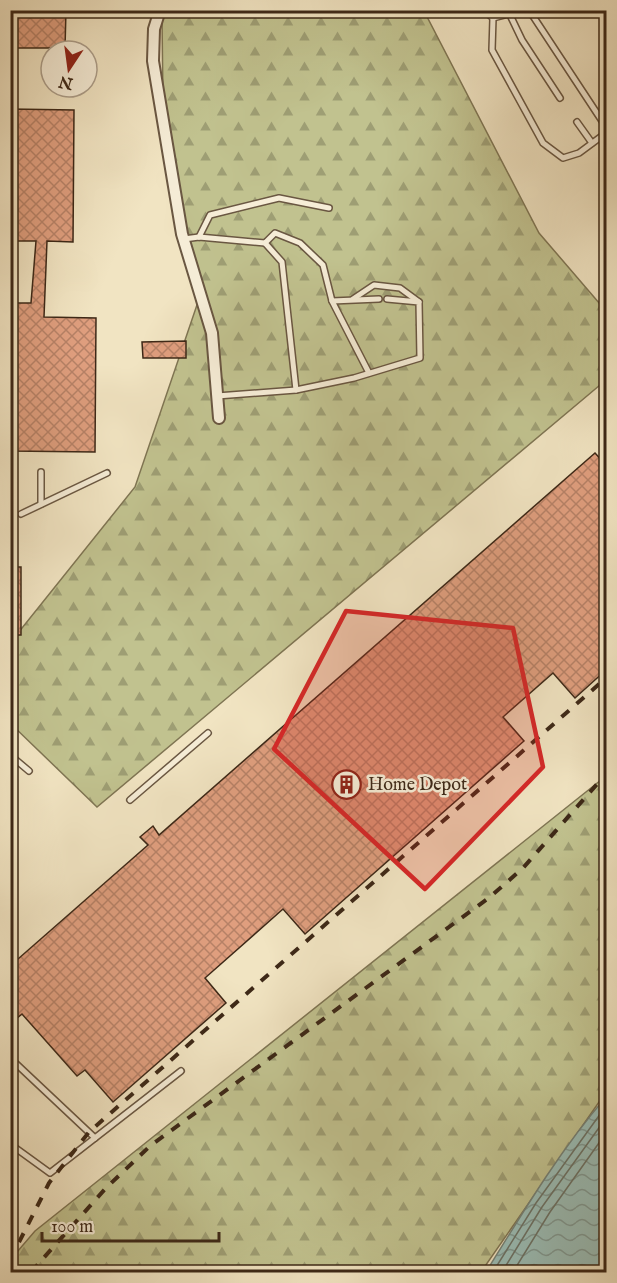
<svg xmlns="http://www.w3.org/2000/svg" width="617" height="1283" viewBox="0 0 617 1283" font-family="'IM FELL English',serif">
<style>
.forest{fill:url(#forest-firs);stroke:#7f7553;stroke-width:1.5}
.water{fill:url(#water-waves);stroke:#758277;stroke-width:1.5}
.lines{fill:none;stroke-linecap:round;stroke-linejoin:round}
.shore{stroke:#6c7367;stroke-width:1.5}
.building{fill:url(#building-cross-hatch);stroke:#3d2817;stroke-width:1.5}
.lane-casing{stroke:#6a5742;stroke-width:8}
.street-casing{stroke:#6a5742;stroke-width:14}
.lane{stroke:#f6edd7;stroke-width:5}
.street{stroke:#f6edd7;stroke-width:10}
.rail{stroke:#3d2817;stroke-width:4;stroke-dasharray:10 10;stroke-linecap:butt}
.marked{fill:#d62828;fill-opacity:0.2;stroke:#d62828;stroke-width:4.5;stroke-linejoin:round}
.labels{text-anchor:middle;stroke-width:5;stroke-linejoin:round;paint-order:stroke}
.poi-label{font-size:18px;fill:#3d2817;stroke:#f6edd7;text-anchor:start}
</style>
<defs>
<pattern id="forest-firs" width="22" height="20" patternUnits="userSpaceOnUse" patternTransform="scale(1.5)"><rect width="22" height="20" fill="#c1c28f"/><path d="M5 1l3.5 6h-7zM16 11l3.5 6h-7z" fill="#9e9e74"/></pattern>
<pattern id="water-waves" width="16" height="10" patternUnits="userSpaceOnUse" patternTransform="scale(1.5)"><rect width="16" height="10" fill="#9bbeb7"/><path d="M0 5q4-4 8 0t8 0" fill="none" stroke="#809a94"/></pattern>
<pattern id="building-cross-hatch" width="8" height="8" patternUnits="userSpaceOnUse" patternTransform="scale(1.5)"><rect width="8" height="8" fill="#df9e7e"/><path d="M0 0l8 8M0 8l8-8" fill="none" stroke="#b68166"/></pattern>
</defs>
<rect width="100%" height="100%" fill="#f1e4c2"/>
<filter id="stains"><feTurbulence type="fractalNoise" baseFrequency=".00333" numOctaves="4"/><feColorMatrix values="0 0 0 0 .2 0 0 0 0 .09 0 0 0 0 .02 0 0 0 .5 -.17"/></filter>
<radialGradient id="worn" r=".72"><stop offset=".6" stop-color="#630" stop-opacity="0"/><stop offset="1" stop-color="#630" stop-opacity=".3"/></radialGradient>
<g class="forest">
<polygon points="166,11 424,11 539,233 606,311 606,380 97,807 11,724 10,643 135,487 199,299 163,101 162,19"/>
<polygon points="606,776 606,1092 481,1272 11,1272 11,1259 35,1231"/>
</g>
<path class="water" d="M606 1097V1272H486C523 1212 560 1150 606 1097Z"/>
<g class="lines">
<g class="shore">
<polyline points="493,1272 536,1203 606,1106"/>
<polyline points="502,1272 542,1207 606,1118"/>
<polyline points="513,1272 550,1212 606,1133"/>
</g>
</g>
<g class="building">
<polygon points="10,10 66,10 65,48 10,48"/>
<polygon points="10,109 74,110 73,242 47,241 44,317 96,318 95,452 10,451 10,303 31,303 36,241 10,241"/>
<polygon points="186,341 186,358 143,358 142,342"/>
<polygon points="595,453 606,465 606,670 575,698 553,673 503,717 524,741 305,934 283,909 205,978 226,1003 113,1102 85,1070 77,1076 22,1014 10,1024 10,966 148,845 140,837 153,826 159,835"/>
<rect x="10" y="567" width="11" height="68"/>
</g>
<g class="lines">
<defs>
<g id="lane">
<polyline points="483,10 493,18 524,10"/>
<polyline points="529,10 606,127"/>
<polyline points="601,10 606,18"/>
<polyline points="510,15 522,40 560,98"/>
<polyline points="493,18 492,50 543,143 563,158 579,153 606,133"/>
<polyline points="577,122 592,143"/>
<polyline points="199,237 210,215 279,198 329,208"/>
<polyline points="184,239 199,237 265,243 275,233 300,243 323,265 332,301 379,299"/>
<polyline points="265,243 282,262 296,390"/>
<polyline points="353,299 374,285 400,288 419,302"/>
<polyline points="332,301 369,373"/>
<polyline points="217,396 296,390 354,378 420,358 419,302 387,299"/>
<polyline points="41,472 41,504"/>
<polyline points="21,514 107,473"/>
<polyline points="10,755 29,771"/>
<polyline points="130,800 208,733"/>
<polyline points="10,1058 95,1138"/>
<polyline points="10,1144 50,1173 181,1071"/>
</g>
<polyline id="street" points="160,10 154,29 153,61 182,234 212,333 219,418"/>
</defs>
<use href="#lane" class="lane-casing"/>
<use href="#street" class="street-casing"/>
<use href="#lane" class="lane"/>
<use href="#street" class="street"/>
<g class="rail">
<polyline points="10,1260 49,1183 89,1132 606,678"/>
<polyline points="31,1272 106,1188 150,1146 490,897 523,868 606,774"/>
</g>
</g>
<path class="marked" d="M346 611 513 628 543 767 425 889 274 749Z"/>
<defs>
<symbol id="building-ring" viewBox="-11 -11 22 22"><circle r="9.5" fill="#f6edd7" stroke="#8f2418" stroke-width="1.5"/><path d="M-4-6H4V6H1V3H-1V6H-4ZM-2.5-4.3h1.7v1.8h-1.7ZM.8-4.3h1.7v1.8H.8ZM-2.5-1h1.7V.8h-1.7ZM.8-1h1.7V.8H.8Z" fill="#8f2418"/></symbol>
</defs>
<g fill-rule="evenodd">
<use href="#building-ring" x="330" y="768" width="33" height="33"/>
</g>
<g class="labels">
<g class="poi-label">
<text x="368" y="790">Home Depot</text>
</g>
</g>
<rect width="617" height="1283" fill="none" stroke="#f1e4c2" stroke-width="36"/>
<rect x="12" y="12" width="593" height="1259" fill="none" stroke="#3d2817" stroke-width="3"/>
<rect x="18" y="18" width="581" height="1247" fill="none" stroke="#3d2817" stroke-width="1.5"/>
<g transform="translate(69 69) rotate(193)"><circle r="28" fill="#f6edd7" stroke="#ac9e8a" stroke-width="1.5"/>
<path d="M0-4.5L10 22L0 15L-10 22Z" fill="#8f2418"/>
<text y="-9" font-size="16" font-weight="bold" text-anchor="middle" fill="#3d2817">N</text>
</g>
<path d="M42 1232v9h177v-9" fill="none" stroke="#3d2817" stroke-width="3"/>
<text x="51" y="1232" font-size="18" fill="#3d2817" stroke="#f6edd7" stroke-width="4.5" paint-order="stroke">100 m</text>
<rect width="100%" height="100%" filter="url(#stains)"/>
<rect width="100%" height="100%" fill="url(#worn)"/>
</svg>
